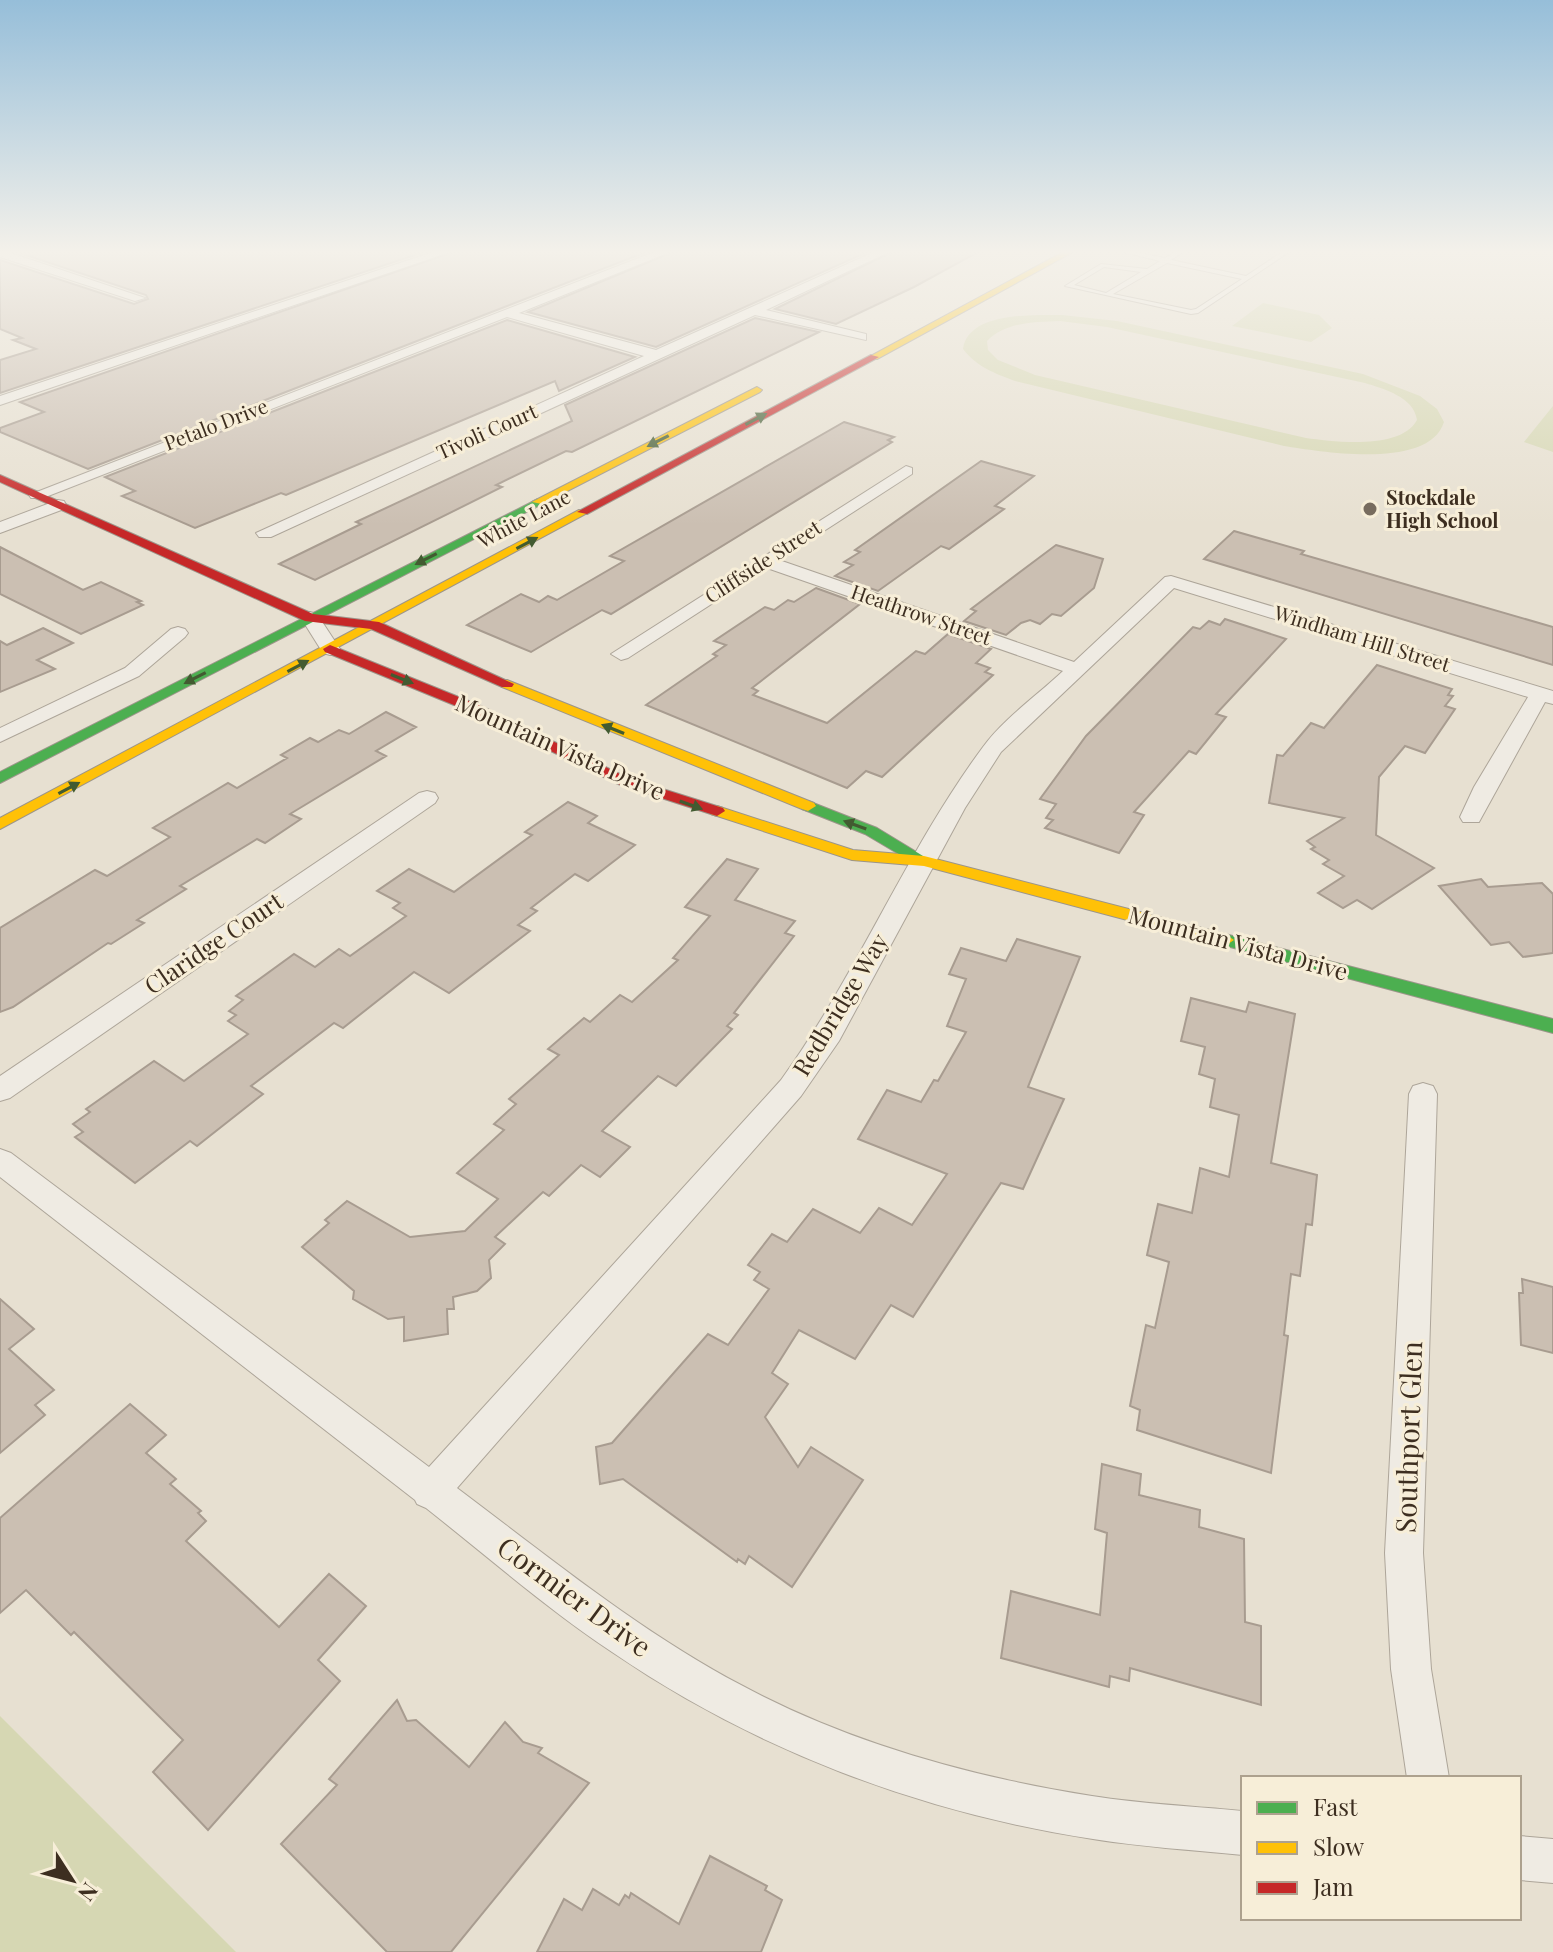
<svg xmlns="http://www.w3.org/2000/svg" width="1553" height="1952" viewBox="0 0 1553 1952" font-family="'Playfair Display',serif">
<style>
.green{fill:#d6d7b3;fill-rule:evenodd}
.building{fill:#cbbfb2;stroke:#a89c90;stroke-width:2}
.lines{fill:none;stroke-linecap:round;stroke-linejoin:round}
.lane-casing{stroke:#ada599;stroke-width:2}
.street-casing{stroke:#ada599;stroke-width:2}
.fast-casing{stroke:#9c958a;stroke-width:2}
.slow-casing{stroke:#9c958a;stroke-width:2}
.jam-casing{stroke:#9c958a;stroke-width:2}
.lane{fill:#efebe3;fill-rule:evenodd}
.street{fill:#efebe3;fill-rule:evenodd}
.fast{fill:#4caf50;fill-rule:evenodd}
.slow{fill:#ffc107;fill-rule:evenodd}
.jam{fill:#c62828;fill-rule:evenodd}
.oneway{fill:#425b31}
.poi-dot{fill:#786c5e;stroke:#f7eed8;stroke-width:3}
.labels{text-anchor:middle;stroke-width:6;stroke-linejoin:round;paint-order:stroke}
.far-street-label{font-size:20px;fill:#3d2e20;stroke:#f7eed8}
.far-poi-label{font-size:20px;font-weight:bold;fill:#3d2e20;stroke:#f7eed8;text-anchor:start}
.street-label{font-size:24px;fill:#3d2e20;stroke:#f7eed8}
.near-street-label{font-size:28px;fill:#3d2e20;stroke:#f7eed8}
</style>
<rect width="100%" height="100%" fill="#e7e0d1"/>
<g class="green">
<polygon points="1263,303 1319,315 1332,328 1311,342 1232,326"/>
<path d="M1062 315 1117 321 1363 374 1420 396 1437 409 1444 422C1429 470 1322 452 1284 446L1015 381C994 373 977 367 963 349 968 312 1033 315 1062 315ZM1060 321 1107 327 1365 383C1384 389 1414 397 1417 420 1401 450 1335 442 1306 438L1035 375 998 360 988 350 987 341C1006 322 1034 322 1060 321Z"/>
<polygon points="1553,406 1553,452 1524,442"/>
<polygon points="0,1716 236,1952 0,1952"/>
</g>
<g class="building">
<polygon points="17,252 424,252 0,393 0,360 36,349 13,340 22,338 0,329 0,260 134,304 148,299 146,295"/>
<polygon points="453,252 646,252 88,469 0,432 0,428 44,412 20,402"/>
<polygon points="673,252 867,252 656,347 528,312"/>
<polygon points="892,252 978,252 914,287 836,324 775,309"/>
<polygon points="755,318 819,332 572,452 566,451 496,485 502,487 315,580 279,564 361,524 356,522 572,421 565,405"/>
<polygon points="507,320 635,357 559,391 555,381 286,495 281,493 195,528 122,496 135,491 105,477"/>
<polygon points="844,422 894,437 888,440 892,442 611,614 602,610 531,652 467,625 521,594 539,602 548,596 557,600 624,561 610,556"/>
<polygon points="981,461 1034,476 995,506 1004,509 949,549 941,546 878,591 835,576 853,565 844,562 860,552 855,550"/>
<polygon points="1234,531 1304,551 1301,554 1553,627 1553,665 1204,559"/>
<polygon points="1056,545 1103,559 1094,588 1061,616 1052,614 1040,624 1030,620 1021,623 1006,635 964,621 976,611 971,609"/>
<polygon points="0,547 83,590 101,582 141,601 137,602 143,605 81,634 0,594"/>
<polygon points="816,588 860,604 752,688 758,691 753,695 827,723 916,651 925,654 948,634 991,649 976,663 990,668 985,672 993,675 882,777 866,771 847,788 646,705 717,656 713,654 726,645 714,641 765,607 774,610 788,600 794,602"/>
<polygon points="1225,619 1286,639 1216,714 1226,717 1196,754 1189,751 1134,812 1144,815 1119,853 1045,828 1053,820 1046,818 1056,804 1040,799 1086,736 1193,627 1200,629 1209,621 1220,625"/>
<polygon points="43,628 73,643 37,660 55,669 0,692 0,641 7,645"/>
<polygon points="1377,665 1452,689 1448,695 1453,696 1445,706 1455,709 1425,753 1405,746 1379,777 1376,835 1434,868 1372,909 1357,900 1343,908 1318,893 1344,876 1323,864 1329,860 1311,849 1315,847 1307,841 1344,818 1269,803 1277,755 1283,756 1311,723 1324,728"/>
<polygon points="386,712 416,727 376,751 386,756 290,814 301,819 265,843 257,839 180,886 186,889 137,920 144,923 111,944 108,943 13,1007 0,1012 0,928 95,870 107,876 170,837 153,828 228,783 237,788 287,758 281,755 310,738 318,742 339,730 349,734"/>
<polygon points="568,802 597,816 588,823 635,845 588,881 575,874 531,908 537,911 518,925 530,931 449,993 414,972 343,1028 334,1023 251,1086 263,1094 197,1146 190,1141 135,1183 75,1137 83,1132 73,1124 90,1112 86,1109 154,1061 184,1081 248,1034 228,1021 236,1015 229,1011 243,1000 236,996 294,954 315,967 339,949 350,956 406,916 393,908 400,903 377,891 409,869 454,892 532,835 525,832"/>
<polygon points="727,859 758,869 735,900 795,921 785,933 794,936 734,1013 738,1015 727,1026 732,1029 676,1086 658,1076 602,1131 630,1147 600,1177 581,1165 549,1196 543,1192 495,1237 505,1244 489,1260 491,1278 477,1291 453,1297 454,1309 447,1309 448,1334 404,1341 404,1317 388,1319 353,1299 354,1291 302,1247 329,1223 325,1220 347,1201 410,1237 465,1231 498,1199 457,1173 504,1130 494,1124 516,1104 509,1099 559,1055 548,1049 584,1018 590,1022 620,995 632,1002 678,960 673,958 710,916 685,907"/>
<polygon points="1481,879 1488,887 1542,883 1553,894 1553,953 1523,957 1509,942 1491,945 1439,886"/>
<polygon points="1017,939 1080,957 1028,1087 1064,1099 1023,1189 1001,1183 913,1317 891,1305 855,1359 799,1330 772,1373 788,1384 765,1417 798,1467 811,1447 863,1480 792,1587 749,1556 745,1564 738,1559 737,1562 623,1479 600,1484 596,1447 612,1443 708,1334 728,1345 769,1289 754,1280 760,1272 748,1265 772,1234 787,1242 813,1209 860,1233 879,1208 912,1225 947,1174 858,1139 887,1090 921,1102 934,1080 938,1081 966,1032 947,1026 966,979 949,974 961,948 1006,961"/>
<polygon points="1191,998 1246,1012 1249,1002 1295,1014 1271,1163 1317,1175 1312,1225 1306,1224 1300,1276 1291,1274 1284,1335 1288,1336 1271,1473 1137,1430 1140,1410 1130,1406 1146,1325 1155,1328 1169,1262 1147,1255 1158,1204 1192,1213 1200,1168 1229,1177 1239,1115 1210,1107 1215,1079 1199,1074 1205,1047 1181,1041"/>
<polygon points="1522,1279 1553,1287 1553,1353 1521,1345 1519,1293 1523,1293"/>
<polygon points="0,1299 34,1329 9,1349 54,1390 35,1405 45,1415 0,1453"/>
<polygon points="130,1404 166,1435 146,1453 176,1479 170,1484 201,1511 198,1513 206,1521 186,1541 279,1627 329,1574 366,1606 318,1660 340,1681 208,1830 153,1772 183,1740 74,1632 71,1635 26,1590 0,1613 0,1518"/>
<polygon points="1102,1464 1141,1474 1139,1495 1200,1510 1199,1527 1244,1539 1245,1622 1261,1626 1261,1705 1130,1668 1129,1681 1110,1676 1109,1687 1001,1658 1011,1591 1100,1615 1107,1533 1095,1529"/>
<polygon points="397,1700 407,1721 416,1720 469,1767 505,1722 523,1742 542,1748 538,1753 589,1783 451,1952 387,1952 281,1844 337,1785 329,1779"/>
<polygon points="710,1856 767,1886 765,1890 782,1900 761,1952 537,1952 564,1899 582,1910 593,1889 619,1905 625,1895 629,1898 631,1893 679,1924"/>
</g>
<g class="lines">
<defs>
<path id="lane" d="M1123 252H1134L1165 258 1176 252H1183L1171 260 1246 276 1282 252H1289L1198 313 1191 314 1065 286 1101 264 1147 269 1160 261ZM1167 263 1242 279 1196 309 1191 310 1113 294ZM1104 267 1141 272 1106 293 1074 285Z"/>
<g id="street">
<polygon points="0,252 8,252 145,298 135,301 0,257"/>
<polygon points="433,252 450,252 0,405 0,396"/>
<polygon points="654,252 670,252 519,313 656,350 874,252 889,252 766,310 866,334 866,340 755,315 271,537 259,537 256,533 644,356 507,317 43,498 31,498 29,495"/>
<path d="M906 466 912 468V474L779 560 1074 662 1165 577 1171 576 1553 691V704L1545 702 1479 822H1463L1460 817 1474 787 1528 697 1174 588 1001 752 965 808 839 1041 801 1096 457 1488C549 1557 639 1631 741 1685 849 1743 972 1777 1092 1796 1142 1804 1193 1806 1243 1811V1855C1193 1850 1142 1847 1093 1839 922 1813 755 1750 612 1652 547 1609 487 1556 426 1508L417 1504 415 1500 0 1177V1149L11 1153 429 1467 781 1080C857 975 906 851 983 747 1004 718 1038 695 1063 671L767 568 628 658 621 660 611 654Z"/>
<polygon points="58,500 64,501 66,505 64,509 0,533 0,522"/>
<polygon points="310,612 317,614 340,649 337,653 330,655 323,653 301,618"/>
<polygon points="178,627 185,629 188,633 185,637 139,676 0,742 0,728 125,668 171,629"/>
<polygon points="427,791 435,793 438,798 435,803 10,1098 0,1101 0,1076 419,793"/>
<polygon points="1423,1083 1433,1086 1437,1094 1423,1553 1431,1669 1449,1778 1407,1778 1391,1669 1385,1553 1409,1094 1413,1086"/>
<polygon points="1519,1836 1553,1839 1553,1883 1519,1880"/>
</g>
<g id="fast">
<polygon points="538,499 544,502 542,504 0,783 0,772"/>
<polygon points="808,801 877,828 923,856 915,861 909,860 865,834 802,809 800,806 802,803"/>
<polygon points="1225,934 1553,1019 1553,1033 1219,944 1216,940 1219,936"/>
</g>
<g id="slow">
<polygon points="1063,252 1073,252 877,359 869,357"/>
<polygon points="757,387 762,390 760,392 542,504 532,502"/>
<polygon points="579,510 589,512 0,829 0,818"/>
<polygon points="507,680 814,803 816,806 808,811 802,809 502,687 502,681"/>
<polygon points="717,806 853,850 924,856 1225,934 1234,940 1225,946 924,866 852,860 711,814 709,811"/>
</g>
<g id="jam">
<polygon points="871,355 879,357 587,514 577,512"/>
<polygon points="0,475 313,614 379,622 514,684 512,687 502,687 371,629 305,621 0,482"/>
<polygon points="330,645 481,706 628,778 723,808 725,811 717,816 618,784 471,712 325,652 323,649"/>
</g>
</defs>
<use href="#lane" class="lane-casing"/>
<use href="#street" class="street-casing"/>
<use href="#fast" class="fast-casing"/>
<use href="#slow" class="slow-casing"/>
<use href="#jam" class="jam-casing"/>
<use href="#lane" class="lane"/>
<use href="#street" class="street"/>
<use href="#fast" class="fast"/>
<use href="#slow" class="slow"/>
<use href="#jam" class="jam"/>
</g>
<defs><path id="oneway-solid" d="M-6-.8H1V-3.2L6.5 0L1 3.2V.8H-6Z" transform="scale(2)"/></defs>
<g class="oneway">
<use href="#oneway-solid" transform="translate(756 419) rotate(-28)"/>
<use href="#oneway-solid" transform="translate(658 441) rotate(153)"/>
<use href="#oneway-solid" transform="translate(527 543) rotate(-28)"/>
<use href="#oneway-solid" transform="translate(426 559) rotate(153)"/>
<use href="#oneway-solid" transform="translate(298 666) rotate(-28)"/>
<use href="#oneway-solid" transform="translate(195 678) rotate(153)"/>
<use href="#oneway-solid" transform="translate(402 679) rotate(22)"/>
<use href="#oneway-solid" transform="translate(613 729) rotate(-158)"/>
<use href="#oneway-solid" transform="translate(69 788) rotate(-28)"/>
<use href="#oneway-solid" transform="translate(691 805) rotate(20)"/>
<use href="#oneway-solid" transform="translate(855 825) rotate(-160)"/>
</g>
<linearGradient id="sky" x2="0" y2="1"><stop stop-color="#96bed9"/><stop offset="0.48" stop-color="#f4f1ea"/><stop offset="1" stop-color="#f4f1ea" stop-opacity="0"/></linearGradient>
<rect width="1553" height="525" fill="url(#sky)"/>
<circle class="poi-dot" cx="1370" cy="509" r="8"/>
<g class="labels">
<g class="far-street-label">
<text transform="translate(216 425) rotate(-21)" y="7">Petalo Drive</text>
<text transform="translate(487 432) rotate(-24)" y="7">Tivoli Court</text>
<text transform="translate(524 519) rotate(-28)" y="7">White Lane</text>
<text transform="translate(763 562) rotate(-33)" y="7">Cliffside Street</text>
<text transform="translate(921 615) rotate(19)" y="7">Heathrow Street</text>
<text transform="translate(1362 639) rotate(17)" y="7">Windham Hill Street</text>
</g>
<g class="far-poi-label">
<text x="1386" y="505">Stockdale<tspan x="1386" dy="23">High School</tspan></text>
</g>
<g class="street-label">
<text transform="translate(560 748) rotate(24)" y="8">Mountain Vista Drive</text>
<text transform="translate(214 944) rotate(-34)" y="8">Claridge Court</text>
<text transform="translate(1238 944) rotate(15)" y="8">Mountain Vista Drive</text>
<text transform="translate(841 1005) rotate(-59)" y="8">Redbridge Way</text>
</g>
<g class="near-street-label">
<text transform="translate(1409 1437) rotate(-88)" y="10">Southport Glen</text>
<text transform="translate(574 1597) rotate(36)" y="10">Cormier Drive</text>
</g>
</g>
<rect x="1241" y="1776" width="280" height="144" fill="#f7eed8" stroke="#ada18e" stroke-width="2"/>
<rect x="1257" y="1802" width="40" height="12" fill="#4caf50" stroke="#ada18e" stroke-width="2"/>
<text x="1313" y="1816" font-size="24" fill="#3d2e20">Fast</text>
<rect x="1257" y="1842" width="40" height="12" fill="#ffc107" stroke="#ada18e" stroke-width="2"/>
<text x="1313" y="1856" font-size="24" fill="#3d2e20">Slow</text>
<rect x="1257" y="1882" width="40" height="12" fill="#c62828" stroke="#ada18e" stroke-width="2"/>
<text x="1313" y="1896" font-size="24" fill="#3d2e20">Jam</text>
<g transform="translate(72 1880) rotate(126)" stroke="#f7eed8" stroke-width="6" paint-order="stroke">
<path d="M0-6L14 30L0 20L-14 30Z" fill="#3d2e20"/>
<text y="-12" font-size="22" font-weight="bold" text-anchor="middle" fill="#3d2e20">N</text>
</g>
</svg>
